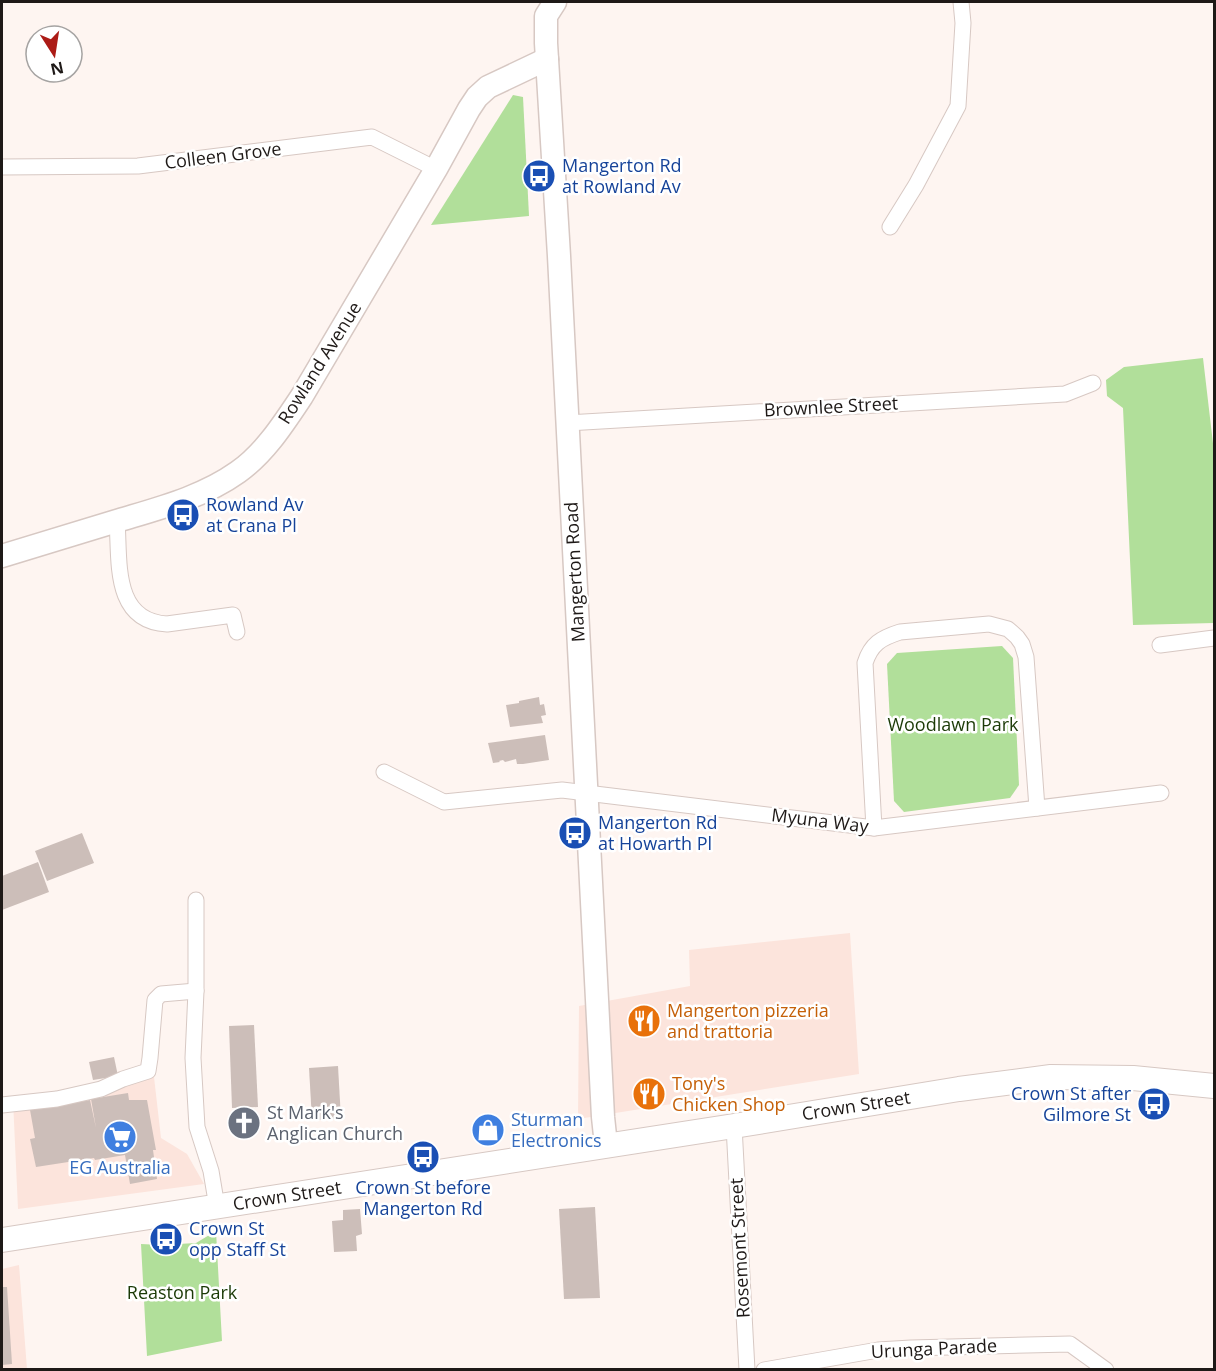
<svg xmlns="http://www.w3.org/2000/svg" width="1216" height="1371" viewBox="0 0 1216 1371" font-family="'Open Sans',sans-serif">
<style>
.built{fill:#fce4dc}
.green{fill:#b1df9a}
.building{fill:#ccbeb9}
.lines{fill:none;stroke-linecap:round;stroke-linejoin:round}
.street-casing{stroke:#d7c8c3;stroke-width:17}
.secondary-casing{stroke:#d7c8c3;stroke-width:25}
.primary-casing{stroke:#d7c8c3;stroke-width:26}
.street{stroke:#fff;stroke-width:15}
.secondary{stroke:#fff;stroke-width:22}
.primary{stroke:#fff;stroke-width:24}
.labels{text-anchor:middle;stroke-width:5;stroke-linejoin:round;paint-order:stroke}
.street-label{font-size:18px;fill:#1e1917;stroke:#fff}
.transit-label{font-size:18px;fill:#164399;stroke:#fff;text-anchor:start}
.park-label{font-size:18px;fill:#1b3a06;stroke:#fff}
.food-label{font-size:18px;fill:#c56008;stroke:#fff;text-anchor:start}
.worship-label{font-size:18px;fill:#5b616d;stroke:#fff;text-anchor:start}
.shop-label{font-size:18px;fill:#366cbe;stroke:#fff;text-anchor:start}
</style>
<rect width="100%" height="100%" fill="#fef5f1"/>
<g class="built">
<polygon points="850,933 859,1074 578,1119 579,1006 690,986 689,950"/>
<polygon points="154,1077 161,1138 187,1154 204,1184 18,1209 13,1100"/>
<polygon points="19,1265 27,1369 2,1369 2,1269"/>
</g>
<g class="green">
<polygon points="513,95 523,97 529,216 431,225"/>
<polygon points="1203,358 1214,452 1214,623 1133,625 1123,408 1107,396 1106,380 1124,367"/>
<polygon points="1002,646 1013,658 1019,785 1010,798 904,812 894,801 887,664 897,653"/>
<polygon points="216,1231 222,1341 147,1356 141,1244 161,1245 196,1243"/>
</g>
<g class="building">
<polygon points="539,697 540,705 544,704 546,715 541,716 543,723 510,727 506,705 519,703 519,701"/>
<polygon points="545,735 549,760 523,764 517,764 516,759 505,762 503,760 499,761 500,762 493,763 488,743"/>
<polygon points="82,833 94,863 47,881 35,851"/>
<polygon points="38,862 49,892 2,910 2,876"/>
<polygon points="254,1025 258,1107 232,1108 229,1026"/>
<polygon points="114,1057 118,1076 93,1080 89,1062"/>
<polygon points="338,1066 341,1119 312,1120 309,1068"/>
<polygon points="128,1093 129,1100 147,1100 156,1150 153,1150 157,1179 130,1184 125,1155 95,1160 94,1158 36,1167 30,1139 35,1138 30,1110 90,1100 96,1128 91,1099"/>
<polygon points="595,1207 600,1298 564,1299 559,1209"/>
<polygon points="360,1209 362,1234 356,1236 357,1251 334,1252 332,1221 343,1220 343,1210"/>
<polygon points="2,1287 7,1287 12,1364 2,1365"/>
</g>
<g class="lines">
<defs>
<g id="street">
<polyline points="2,167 138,166 372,137 436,169"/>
<polyline points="890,227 916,185 958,106 963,23 961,2"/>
<polyline points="567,423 1065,394 1093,383"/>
<path d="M117 521C120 560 112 621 167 624L233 615 237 632"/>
<polyline points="1160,645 1214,638"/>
<polyline points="384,772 444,802 562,790 874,828 1161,793"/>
<path d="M874 828 865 663C871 644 881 638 900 632L989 624 1008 629 1017 637 1022 644 1026 657 1037 808"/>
<polyline points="196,900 196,991 193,1058 197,1127 211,1171 217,1207"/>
<polyline points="2,1105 57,1099 101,1089 123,1079 148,1071 150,1058 155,1000 161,994 196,991"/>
<polyline points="734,1126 747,1370"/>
<polyline points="764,1370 878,1350 911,1348 1070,1344 1106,1370"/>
</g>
<g id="secondary">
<polyline points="555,2 546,16 546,43 559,256 603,1117 606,1145"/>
<path d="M2 556C41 544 80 532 120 520 160 508 203 497 238 472 265 453 284 423 302 396L436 169 469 109 477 97 488 87 547 59"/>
</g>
<polyline id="primary" points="2,1240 734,1126 959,1089 1051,1077 1133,1078 1214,1086"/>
</defs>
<use href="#street" class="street-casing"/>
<use href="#secondary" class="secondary-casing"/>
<use href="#primary" class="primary-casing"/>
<use href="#street" class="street"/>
<use href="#secondary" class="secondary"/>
<use href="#primary" class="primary"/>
</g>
<defs>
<symbol id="bus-disc" viewBox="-11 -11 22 22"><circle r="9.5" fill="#1a4fb4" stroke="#fff"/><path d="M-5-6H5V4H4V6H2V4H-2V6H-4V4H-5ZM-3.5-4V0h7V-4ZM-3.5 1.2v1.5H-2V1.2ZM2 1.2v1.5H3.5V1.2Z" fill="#fff"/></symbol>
<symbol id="restaurant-disc" viewBox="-11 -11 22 22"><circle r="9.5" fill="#e8710a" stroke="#fff"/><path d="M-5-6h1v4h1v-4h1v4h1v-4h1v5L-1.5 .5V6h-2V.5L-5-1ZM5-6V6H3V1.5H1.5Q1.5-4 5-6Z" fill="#fff"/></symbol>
<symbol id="church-disc" viewBox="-11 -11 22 22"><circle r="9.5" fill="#6b7280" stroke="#fff"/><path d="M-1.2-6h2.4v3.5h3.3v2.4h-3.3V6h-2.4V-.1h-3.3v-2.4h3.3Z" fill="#fff"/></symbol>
<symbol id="shop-disc" viewBox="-11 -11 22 22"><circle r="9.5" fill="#3f7fe0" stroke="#fff"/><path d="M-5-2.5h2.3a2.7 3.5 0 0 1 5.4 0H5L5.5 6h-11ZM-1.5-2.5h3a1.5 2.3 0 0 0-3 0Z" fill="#fff"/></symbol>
<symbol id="supermarket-disc" viewBox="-11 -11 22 22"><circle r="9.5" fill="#3f7fe0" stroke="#fff"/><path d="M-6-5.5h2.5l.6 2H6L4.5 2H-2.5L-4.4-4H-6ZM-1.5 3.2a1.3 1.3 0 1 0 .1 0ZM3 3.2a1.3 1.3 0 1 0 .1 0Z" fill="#fff"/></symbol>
</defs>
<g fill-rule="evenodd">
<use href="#bus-disc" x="520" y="157" width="38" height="38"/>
<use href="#bus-disc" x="164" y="496" width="38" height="38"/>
<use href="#bus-disc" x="556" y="814" width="38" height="38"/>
<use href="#restaurant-disc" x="625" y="1002" width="38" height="38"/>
<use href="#restaurant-disc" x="630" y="1075" width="38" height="38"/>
<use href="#bus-disc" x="1135" y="1085" width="38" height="38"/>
<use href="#church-disc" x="225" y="1104" width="38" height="38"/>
<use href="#shop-disc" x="469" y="1111" width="38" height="38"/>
<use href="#supermarket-disc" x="101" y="1118" width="38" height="38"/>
<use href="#bus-disc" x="404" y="1138" width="38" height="38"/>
<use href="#bus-disc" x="147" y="1220" width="38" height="38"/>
</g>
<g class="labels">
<g class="street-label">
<text transform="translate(223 156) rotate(-7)" y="6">Colleen Grove</text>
<text transform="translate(320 363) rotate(-58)" y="6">Rowland Avenue</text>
<text transform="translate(831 407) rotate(-3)" y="6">Brownlee Street</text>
<text transform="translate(575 572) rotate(-93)" y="6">Mangerton Road</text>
<text transform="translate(820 821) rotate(7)" y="6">Myuna Way</text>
<text transform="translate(856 1106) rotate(-9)" y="6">Crown Street</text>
<text transform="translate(287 1196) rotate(-9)" y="6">Crown Street</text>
<text transform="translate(740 1248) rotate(-93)" y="6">Rosemont Street</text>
<text transform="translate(934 1349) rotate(-3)" y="6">Urunga Parade</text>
</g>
<g class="transit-label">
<text x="562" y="172">Mangerton Rd<tspan x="562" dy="21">at Rowland Av</tspan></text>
<text x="206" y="511">Rowland Av<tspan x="206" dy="21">at Crana Pl</tspan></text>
<text x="598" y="829">Mangerton Rd<tspan x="598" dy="21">at Howarth Pl</tspan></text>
<text x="1131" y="1100" text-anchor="end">Crown St after<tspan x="1131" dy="21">Gilmore St</tspan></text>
<text x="423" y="1194" text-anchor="middle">Crown St before<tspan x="423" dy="21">Mangerton Rd</tspan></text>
<text x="189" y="1235">Crown St<tspan x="189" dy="21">opp Staff St</tspan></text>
</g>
<g class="park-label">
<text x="953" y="731">Woodlawn Park</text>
<text x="182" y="1299">Reaston Park</text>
</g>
<g class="food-label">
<text x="667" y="1017">Mangerton pizzeria<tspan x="667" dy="21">and trattoria</tspan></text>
<text x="672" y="1090">Tony's<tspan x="672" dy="21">Chicken Shop</tspan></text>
</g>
<g class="worship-label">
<text x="267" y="1119">St Mark's<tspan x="267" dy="21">Anglican Church</tspan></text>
</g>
<g class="shop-label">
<text x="511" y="1126">Sturman<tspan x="511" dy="21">Electronics</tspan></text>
<text x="120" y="1174" text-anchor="middle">EG Australia</text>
</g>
</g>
<rect width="1216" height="1371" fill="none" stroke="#1e1917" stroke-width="6"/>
<g transform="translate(54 54) rotate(168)"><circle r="28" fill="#ffffff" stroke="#a5a3a2" stroke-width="1.5"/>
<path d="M0-4.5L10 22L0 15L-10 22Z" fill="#ac1b16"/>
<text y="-9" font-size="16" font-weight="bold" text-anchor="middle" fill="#1e1917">N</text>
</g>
</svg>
